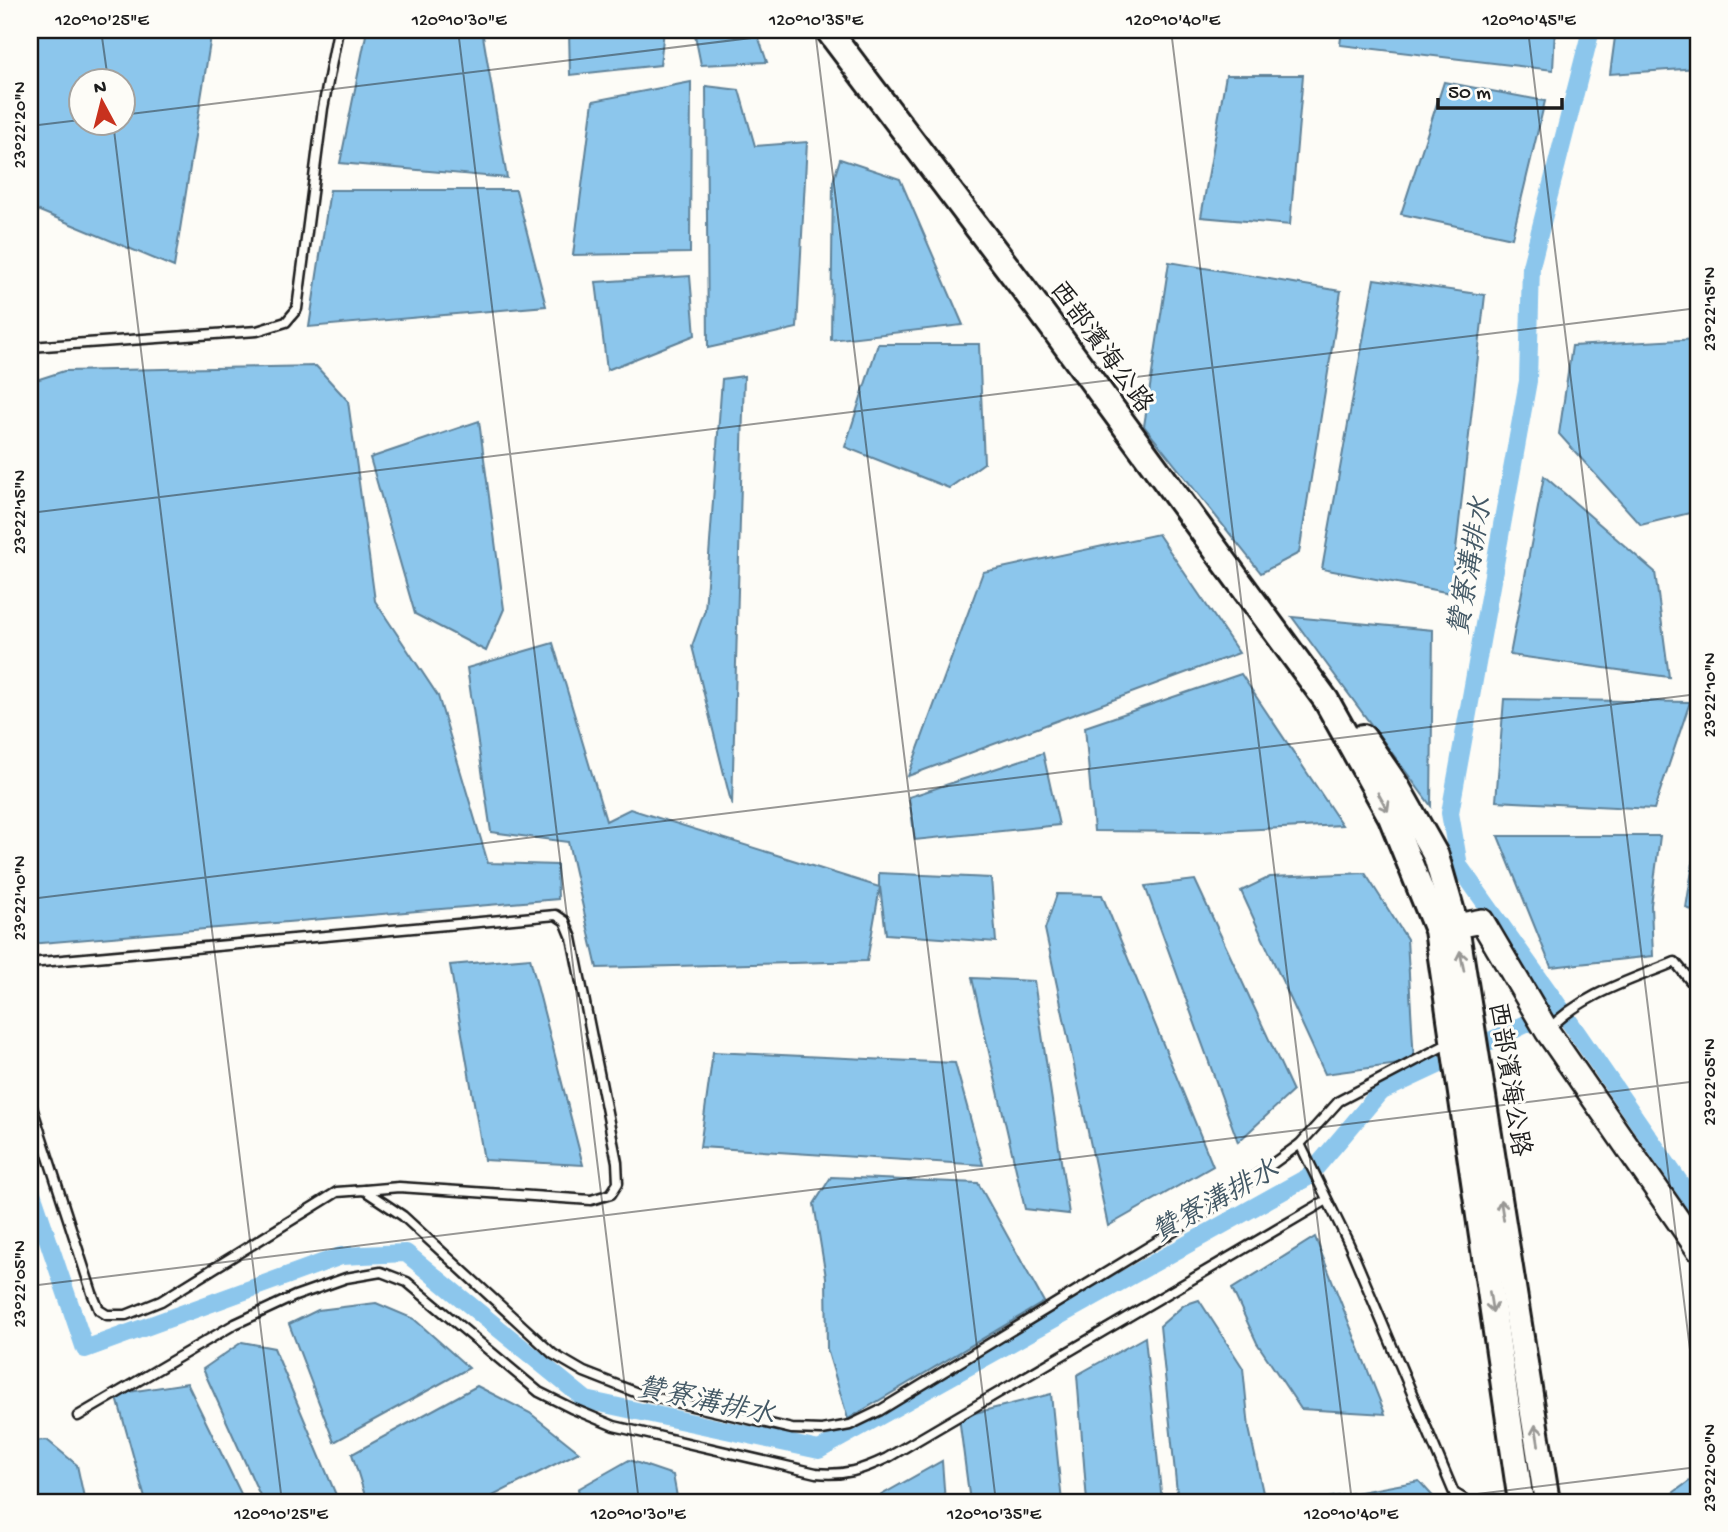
<svg xmlns="http://www.w3.org/2000/svg" width="1728" height="1532" viewBox="0 0 1728 1532" font-family="'Gochi Hand','LXGW WenKai TC',sans-serif">
<style>
.water{fill:#8cc6ec;stroke:#5f8299;stroke-width:2;fill-rule:evenodd}
.lines{fill:none;stroke-linecap:round;stroke-linejoin:round}
.canal{stroke:#8cc6ec;stroke-width:18}
.lane-casing{stroke:#1c1c1c;stroke-width:13}
.secondary-casing{stroke:#1c1c1c;stroke-width:28}
.primary-casing{stroke:#1c1c1c;stroke-width:30}
.lane{stroke:#fdfcf7;stroke-width:8}
.secondary{stroke:#fdfcf7;stroke-width:23}
.primary{stroke:#fdfcf7;stroke-width:24}
.oneway{stroke:#989794}
.ticks{fill:none;stroke:#1c1c1c;stroke-width:2;stroke-opacity:0.45}
.labels{text-anchor:middle;stroke-width:6;stroke-linejoin:round;paint-order:stroke}
.street-label{font-size:26px;fill:#1c1c1c;stroke:#fdfcf7}
.water-label{font-size:28px;font-style:italic;fill:#435865;stroke:#fdfcf7}
.neatline{fill:none;stroke:#1c1c1c;stroke-width:2.5}
.ticks-label{font-size:18px;text-anchor:middle;fill:#1c1c1c}
</style>
<rect width="100%" height="100%" fill="#fdfcf7"/>
<filter id="ink" filterUnits="userSpaceOnUse"><feTurbulence type="fractalNoise" baseFrequency=".0143" numOctaves="2"/><feDisplacementMap in="SourceGraphic" scale="14" xChannelSelector="R" yChannelSelector="G"/><feConvolveMatrix kernelMatrix="1 2 1 2 8 2 1 2 1" color-interpolation-filters="sRGB"/></filter>
<g filter="url(#ink)">
<g class="water">
<path d="M30 30H212L174 267 30 207ZM80 80H122V122H80Z"/>
<polygon points="367,30 482,30 507,178 340,163"/>
<polygon points="569,30 664,30 660,65 570,75"/>
<polygon points="694,30 756,30 767,62 701,65"/>
<polygon points="1342,30 1555,30 1553,70 1340,45"/>
<polygon points="1616,30 1698,30 1698,68 1610,74"/>
<polygon points="1226,75 1303,75 1290,225 1201,217"/>
<polygon points="691,82 690,253 573,255 593,101"/>
<polygon points="1444,82 1545,101 1512,238 1401,214"/>
<polygon points="706,86 739,90 755,146 807,142 797,328 708,348"/>
<polygon points="840,159 900,179 963,325 831,340 833,182"/>
<polygon points="330,190 516,190 546,306 309,327"/>
<polygon points="1169,262 1341,291 1299,553 1261,573 1144,426"/>
<polygon points="690,276 695,335 607,370 596,282"/>
<polygon points="1374,279 1485,295 1451,593 1322,569"/>
<polygon points="1698,339 1698,511 1641,525 1559,434 1572,346"/>
<polygon points="878,344 979,344 984,463 949,488 845,447"/>
<polygon points="316,366 348,401 375,601 438,696 488,863 557,865 558,899 30,944 30,382 64,371"/>
<polygon points="744,376 732,806 692,646 705,610 722,379"/>
<polygon points="479,421 504,609 486,651 415,614 370,458"/>
<polygon points="1544,476 1655,572 1669,677 1510,655"/>
<polygon points="1158,534 1239,653 908,776 983,572"/>
<polygon points="1292,617 1433,630 1431,806"/>
<polygon points="553,643 606,821 630,809 879,887 879,873 991,878 996,942 886,934 880,887 867,961 597,968 568,842 491,832 467,668"/>
<polygon points="1241,674 1342,825 1200,832 1094,831 1085,727"/>
<polygon points="1504,699 1690,702 1654,809 1496,801"/>
<polygon points="1043,753 1059,825 915,840 909,797"/>
<polygon points="1698,832 1698,912 1686,908"/>
<polygon points="1498,836 1660,836 1651,905 1653,956 1551,967"/>
<polygon points="1365,873 1407,939 1414,1062 1325,1074 1241,891 1270,877"/>
<polygon points="1195,880 1293,1091 1238,1142 1145,886"/>
<polygon points="1057,894 1102,895 1213,1166 1108,1226 1045,929"/>
<polygon points="530,958 583,1165 484,1160 450,965"/>
<polygon points="972,978 1034,981 1069,1214 1025,1209"/>
<polygon points="713,1052 955,1063 983,1165 700,1147"/>
<polygon points="831,1177 978,1183 1044,1302 848,1419 827,1349 826,1277 814,1204"/>
<polygon points="1315,1237 1385,1414 1301,1409 1257,1343 1232,1289"/>
<polygon points="1199,1300 1243,1368 1249,1428 1265,1502 1178,1502 1160,1326 1184,1305"/>
<polygon points="376,1303 414,1319 469,1368 334,1442 289,1324 318,1310"/>
<polygon points="1145,1337 1162,1502 1087,1502 1077,1375"/>
<polygon points="242,1342 274,1348 339,1502 263,1502 203,1369"/>
<polygon points="187,1383 245,1502 146,1502 116,1394"/>
<polygon points="477,1386 530,1413 579,1452 481,1502 367,1502 352,1454"/>
<polygon points="1051,1394 1062,1502 970,1502 959,1417"/>
<polygon points="47,1440 77,1465 85,1502 30,1502 30,1441"/>
<polygon points="629,1460 673,1475 678,1502 581,1502 578,1489"/>
<polygon points="942,1461 945,1502 869,1502"/>
<polygon points="1698,1475 1698,1502 1664,1502 1663,1500"/>
<polygon points="1419,1481 1438,1502 1306,1502"/>
</g>
<g class="lines">
<g class="canal">
<polyline points="1560,1008 1698,1209"/>
<polyline points="1490,1041 1560,1008 1459,866 1450,813 1528,381 1531,266 1591,30"/>
<polyline points="30,1187 85,1349 341,1256 406,1253 586,1400 819,1450 1308,1177 1380,1092 1440,1064"/>
</g>
<defs>
<g id="lane">
<polyline points="30,347 257,331 286,322 297,309 323,108 338,30"/>
<polyline points="30,963 556,915 565,921 572,938 617,1162 618,1183 611,1194 591,1200 399,1187 365,1190"/>
<path d="M1549 1029C1582 994 1632 980 1675 962L1698 990"/>
<polyline points="30,1101 92,1293 99,1310 107,1315 126,1315 161,1301 337,1192 364,1190 403,1216 553,1354 584,1372 640,1394 792,1429 822,1430 850,1425 879,1411 1209,1210 1300,1144 1339,1101 1449,1043"/>
<polyline points="1300,1144 1349,1244 1454,1493 1469,1502"/>
<path d="M78 1416 235 1324 295 1296 346 1278 381 1272 407 1282 539 1392 571 1408 614 1426 816 1473C844 1476 862 1470 887 1458L1327 1200"/>
</g>
<polyline id="secondary" points="1440,929 1482,921 1547,1031 1698,1249"/>
<g id="primary">
<polyline points="828,30 1042,313 1326,700 1391,817 1437,930 1521,1502"/>
<polyline points="1363,737 1396,785 1436,856 1456,926 1547,1502"/>
</g>
</defs>
<use href="#lane" class="lane-casing"/>
<use href="#secondary" class="secondary-casing"/>
<use href="#primary" class="primary-casing"/>
<use href="#lane" class="lane"/>
<use href="#secondary" class="secondary"/>
<use href="#primary" class="primary"/>
</g>
<defs><path id="oneway-shaft" d="M-6 0H5M1.5-3L5.5 0L1.5 3" fill="none" stroke-width="1.6" stroke-linecap="round" stroke-linejoin="round" transform="scale(1.75)"/></defs>
<g class="oneway">
<use href="#oneway-shaft" transform="translate(1383 802) rotate(61)"/>
<use href="#oneway-shaft" transform="translate(1462 961) rotate(-101)"/>
<use href="#oneway-shaft" transform="translate(1502 1210) rotate(-99)"/>
<use href="#oneway-shaft" transform="translate(1491 1302) rotate(81)"/>
<use href="#oneway-shaft" transform="translate(1537 1435) rotate(-99)"/>
</g>
</g>
<path class="ticks" d="M101 30 108 80M458 30 639 1502M815 30 996 1502M1171 30 1352 1502M1528 30 1698 1415M122 115 816 30M113 122 282 1502M30 126 80 120M30 513 1698 308M30 899 1698 694M30 1286 1698 1081M1412 1502 1698 1467"/>
<g class="labels">
<g class="street-label">
<text transform="translate(1103 346) rotate(54)" y="9">西部濱海公路</text>
<text transform="translate(1511 1079) rotate(81)" y="9">西部濱海公路</text>
</g>
<g class="water-label">
<text transform="translate(1468 566) rotate(-80)" y="10">贊寮溝排水</text>
<text transform="translate(1214 1199) rotate(-29)" y="10">贊寮溝排水</text>
<text transform="translate(706 1399) rotate(12)" y="10">贊寮溝排水</text>
</g>
</g>
<rect width="1728" height="1532" fill="none" stroke="#fdfcf7" stroke-width="77"/>
<g transform="translate(102 102) rotate(353)"><circle r="33" fill="#fdfcf7" stroke="#a3a29f" stroke-width="2"/>
<path d="M0-5L12 26L0 18L-12 26Z" fill="#c8321e"/>
<text y="-10" font-size="19" font-weight="bold" text-anchor="middle" fill="#1c1c1c">N</text>
</g>
<path d="M1438 98v10h124v-10" fill="none" stroke="#1c1c1c" stroke-width="3.5"/>
<text x="1448" y="98" font-size="21" fill="#1c1c1c" stroke="#fdfcf7" stroke-width="5" paint-order="stroke">50 m</text>
<rect x="38" y="38" width="1652" height="1456" class="neatline"/>
<g class="ticks-label">
<text x="102" y="25">120°10'25"E</text>
<text x="459" y="25">120°10'30"E</text>
<text x="816" y="25">120°10'35"E</text>
<text x="1173" y="25">120°10'40"E</text>
<text x="1529" y="25">120°10'45"E</text>
<text transform="translate(19 125) rotate(-90)" y="6">23°22'20"N</text>
<text transform="translate(1709 309) rotate(-90)" y="6">23°22'15"N</text>
<text transform="translate(19 512) rotate(-90)" y="6">23°22'15"N</text>
<text transform="translate(1709 695) rotate(-90)" y="6">23°22'10"N</text>
<text transform="translate(19 898) rotate(-90)" y="6">23°22'10"N</text>
<text transform="translate(1709 1082) rotate(-90)" y="6">23°22'05"N</text>
<text transform="translate(19 1284) rotate(-90)" y="6">23°22'05"N</text>
<text transform="translate(1709 1468) rotate(-90)" y="6">23°22'00"N</text>
<text x="281" y="1519">120°10'25"E</text>
<text x="638" y="1519">120°10'30"E</text>
<text x="994" y="1519">120°10'35"E</text>
<text x="1351" y="1519">120°10'40"E</text>
</g>
</svg>
